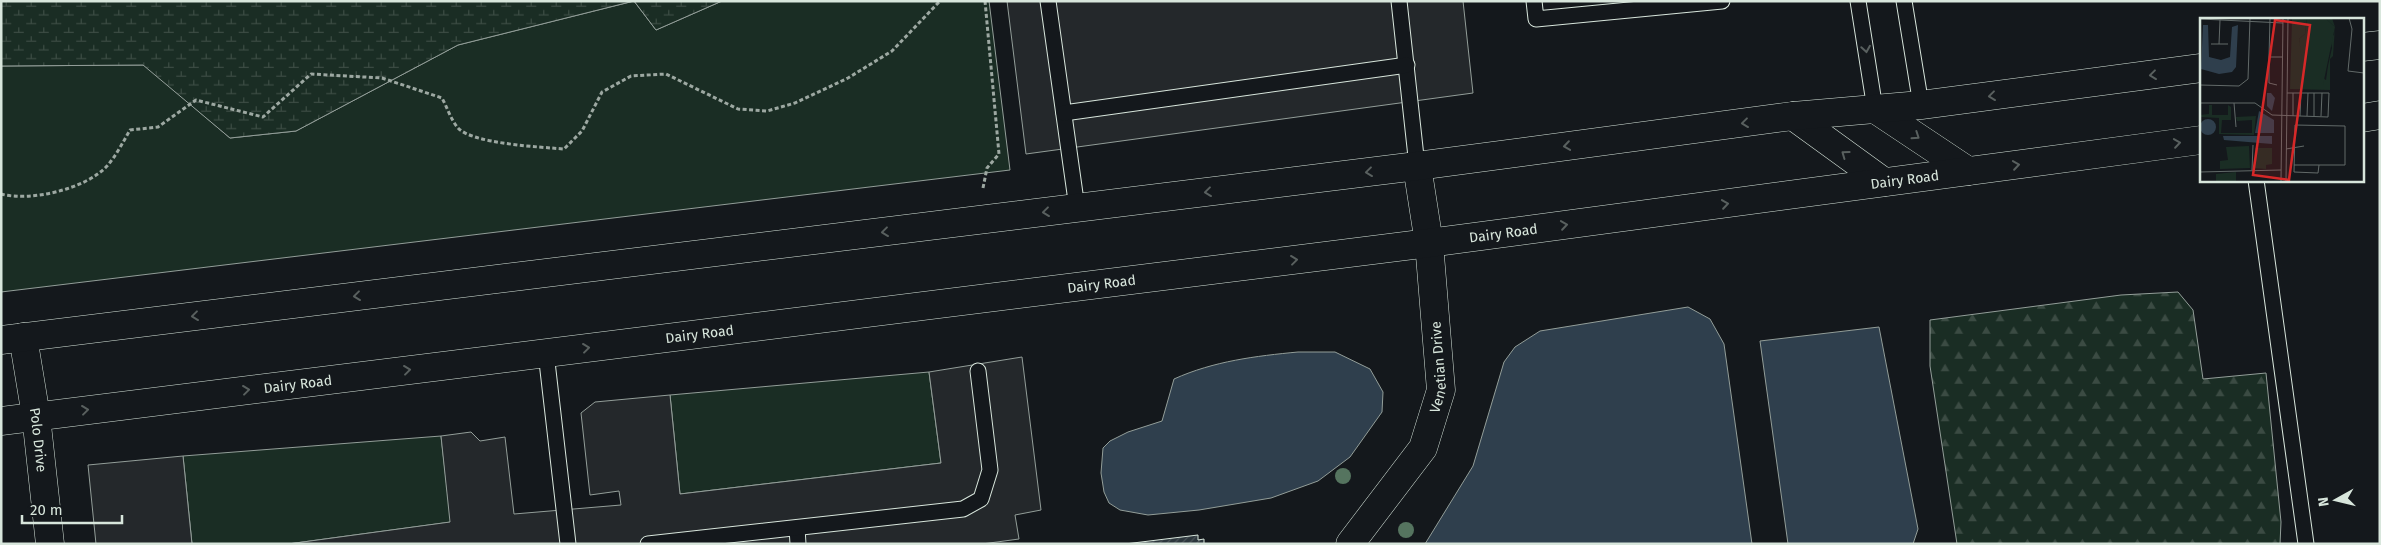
<svg xmlns="http://www.w3.org/2000/svg" width="2381" height="545" viewBox="0 0 2381 545" font-family="'Fira Sans',sans-serif">
<style>
.grass{fill:#1a2d24;stroke:#939e99}
.forest{fill:url(#forest-firs);stroke:#939e99}
.wetland{fill:url(#wetland-marsh);stroke:#939e99}
.parking{fill:#24282b;stroke:#939e99}
.water{fill:#2f3f4d;stroke:#939e99}
.building{fill:url(#building-hatch);stroke:#d8e6dc}
.lines{fill:none;stroke-linecap:round;stroke-linejoin:round}
.service-casing{stroke:#d8e6dc;stroke-width:17}
.minor-casing{stroke:#d8e6dc;stroke-width:29}
.tertiary-casing{stroke:#d8e6dc;stroke-width:29}
.path{stroke:#9da8a2;stroke-width:3;stroke-dasharray:4 2.5;stroke-linecap:butt}
.service{stroke:#14181c;stroke-width:15}
.minor{stroke:#14181c;stroke-width:28}
.tertiary{stroke:#14181c;stroke-width:28}
.tree{fill:#55745f}
.oneway{stroke:#59605f}
.labels{text-anchor:middle;stroke-width:4;stroke-linejoin:round;paint-order:stroke}
.street-label{font-size:14px;fill:#d8e6dc;stroke:#14181c}
.inset-road{fill:none;stroke:#626a69;stroke-width:1}
.view{fill:#d62828;fill-opacity:0.15;stroke:#d62828;stroke-width:2.5}
.inset-edge{fill:none;stroke:#d8e6dc;stroke-width:2.5}
</style>
<defs>
<pattern id="forest-firs" width="22" height="20" patternUnits="userSpaceOnUse" patternTransform="scale(1.25)"><rect width="22" height="20" fill="#1a2d24"/><path d="M5 1l3.5 6h-7zM16 11l3.5 6h-7z" fill="#3b4b43"/></pattern>
<pattern id="wetland-marsh" width="20" height="14" patternUnits="userSpaceOnUse" patternTransform="scale(1.25)"><rect width="20" height="14" fill="#1a2d24"/><path d="M1 5h8M5 5V1M11 12h8M15 12V8" fill="none" stroke="#3b4b43"/></pattern>
<pattern id="building-hatch" width="6" height="6" patternUnits="userSpaceOnUse" patternTransform="scale(1.25)"><rect width="6" height="6" fill="#2c363c"/><path d="M-1 1l2-2M0 6l6-6M5 7l2-2" fill="none" stroke="#4a5358"/></pattern>
</defs>
<rect width="100%" height="100%" fill="#14181c"/>
<g class="grass">
<polygon points="634,1 656,30 722,1 989,1 1010,170 1,292 1,66 144,65 230,138 296,131 458,45"/>
<polygon points="929,372 941,463 680,494 670,395"/>
<polygon points="441,436 451,522 288,544 192,544 183,456"/>
</g>
<polygon class="forest" points="2178,292 2193,310 2203,379 2266,373 2281,522 2280,544 1957,544 1930,366 1930,320 2121,295"/>
<polygon class="wetland" points="1,1 722,1 656,30 634,1 458,45 296,131 230,138 143,65 1,66"/>
<g class="parking">
<polygon points="1007,1 1463,1 1473,93 1026,154"/>
<polygon points="1022,357 1041,510 1015,515 1019,539 982,544 288,544 450,522 441,436 471,432 480,441 505,437 514,514 621,505 619,491 590,495 581,413 595,402 670,395 680,494 941,463 929,372"/>
<polygon points="183,456 192,544 96,544 88,465"/>
</g>
<g class="water">
<polygon points="1688,307 1710,319 1724,344 1752,544 1425,544 1473,466 1504,362 1515,347 1540,331"/>
<polygon points="1879,327 1918,529 1913,544 1788,544 1760,341"/>
<path d="M1298 352H1335L1370 369 1383 392 1382 412 1350 457 1318 481 1271 498 1199 510 1148 515 1120 510 1109 503 1104 492 1101 473 1103 448 1110 441 1128 432 1162 421 1174 379C1214 361 1256 356 1298 352Z"/>
</g>
<polygon class="building" points="1198,535 1198,540 1204,539 1204,544 1125,544"/>
<g class="lines">
<defs>
<g id="service">
<polyline points="1048,1 1077,208"/>
<polyline points="1399,1 1417,166"/>
<polyline points="1534,1 1536,19 1722,1"/>
<polyline points="1858,1 1875,109"/>
<polyline points="1904,1 1921,105"/>
<polyline points="1064,113 1407,65"/>
<polyline points="2256,180 2306,544"/>
<polyline points="546,353 568,544"/>
<polyline points="797,528 798,544"/>
<polyline points="648,544 963,509 981,499 990,470 978,371"/>
</g>
<g id="minor">
<path id="s1" d="M23 337 36 416 50 544"/>
<path id="s2" d="M1350 544 1423 448 1441 390 1429 243 1417 166"/>
</g>
<g id="tertiary">
<polyline points="2362,47 2380,45"/>
<polyline points="1875,109 1968,171"/>
<polyline points="1793,116 1884,182"/>
<polyline points="2362,118 2380,115"/>
<polyline points="1,340 1417,166 1793,116 1921,105 2201,68"/>
<path id="s3" d="M1 421 1429 243 2201 140"/>
</g>
</defs>
<use href="#service" class="service-casing"/>
<use href="#minor" class="minor-casing"/>
<use href="#tertiary" class="tertiary-casing"/>
<g class="path">
<polyline points="983,188 987,168 999,154 985,1"/>
<path d="M1 194C30 202 86 189 107 166 116 156 123 142 130 130L158 127 196 100 263 117 311 74 382 78 442 98C447 107 451 120 458 128 473 144 541 147 564 149L582 131 602 92 631 76 666 74 738 109 767 111 795 103 848 78 892 51 940 1"/>
</g>
<use href="#service" class="service"/>
<use href="#minor" class="minor"/>
<use href="#tertiary" class="tertiary"/>
</g>
<g class="tree">
<circle cx="1343" cy="476" r="8"/>
<circle cx="1406" cy="530" r="8"/>
</g>
<defs><path id="oneway-chevron" d="M-2-3.5L2.5 0L-2 3.5" fill="none" stroke-width="1.6" stroke-linecap="round" stroke-linejoin="round" transform="scale(1.25)"/></defs>
<g class="oneway">
<use href="#oneway-chevron" transform="translate(1866 49) rotate(81)"/>
<use href="#oneway-chevron" transform="translate(2153 75) rotate(173)"/>
<use href="#oneway-chevron" transform="translate(1992 96) rotate(173)"/>
<use href="#oneway-chevron" transform="translate(1745 123) rotate(173)"/>
<use href="#oneway-chevron" transform="translate(1916 136) rotate(34)"/>
<use href="#oneway-chevron" transform="translate(2177 143) rotate(-8)"/>
<use href="#oneway-chevron" transform="translate(1567 146) rotate(172)"/>
<use href="#oneway-chevron" transform="translate(1845 154) rotate(-144)"/>
<use href="#oneway-chevron" transform="translate(2016 165) rotate(-8)"/>
<use href="#oneway-chevron" transform="translate(1369 172) rotate(173)"/>
<use href="#oneway-chevron" transform="translate(1208 192) rotate(173)"/>
<use href="#oneway-chevron" transform="translate(1725 204) rotate(-8)"/>
<use href="#oneway-chevron" transform="translate(1046 212) rotate(173)"/>
<use href="#oneway-chevron" transform="translate(1564 225) rotate(-8)"/>
<use href="#oneway-chevron" transform="translate(885 232) rotate(173)"/>
<use href="#oneway-chevron" transform="translate(1294 260) rotate(-7)"/>
<use href="#oneway-chevron" transform="translate(357 296) rotate(173)"/>
<use href="#oneway-chevron" transform="translate(195 316) rotate(173)"/>
<use href="#oneway-chevron" transform="translate(586 348) rotate(-7)"/>
<use href="#oneway-chevron" transform="translate(407 370) rotate(-7)"/>
<use href="#oneway-chevron" transform="translate(246 390) rotate(-7)"/>
<use href="#oneway-chevron" transform="translate(85 410) rotate(-7)"/>
</g>
<g class="labels">
<g class="street-label">
<text dy="5" stroke="none"><textPath href="#s3" startOffset="1919">Dairy Road</textPath></text>
<text dy="5" stroke="none"><textPath href="#s3" startOffset="1514">Dairy Road</textPath></text>
<text dy="5" stroke="none"><textPath href="#s3" startOffset="1109">Dairy Road</textPath></text>
<text dy="5" stroke="none"><textPath href="#s3" startOffset="704">Dairy Road</textPath></text>
<text dy="5" stroke="none"><textPath href="#s2" startOffset="204">Venetian Drive</textPath></text>
<text dy="5" stroke="none"><textPath href="#s3" startOffset="299">Dairy Road</textPath></text>
<text dy="5" stroke="none"><textPath href="#s1" startOffset="104">Polo Drive</textPath></text>
</g>
</g>
<g transform="translate(2200 18)">
<rect width="164" height="164" fill="#14181c"/>
<path d="M92 0H107L105 16 99 21 105 48 126 62 128 48 132 30 130 18 134 17 135 9 125 0H132L135 9 133 38 130 41V72L90 71ZM9 87H12V97H28V87L31 89V102H22L21 115H52V102L37 103 36 99 56 98 54 117 19 116V100L0 99V97L9 96Z" fill="#1a2d24"/>
<path d="M49 128 50 150 20 151V143L28 142 26 129ZM55 130H72V146L66 147V151L54 150ZM36 154V163H16V156Z" fill="#1a2d24"/>
<path d="M107 0H125L135 9 123 67H113L103 49 99 21 105 16Z" fill="#1a2d24"/>
<path d="M3 7H8L9 39 21 42 30 39 32 9 38 7 36 49 32 54 19 56 1 51ZM67 75H71L75 80 72 93 67 88ZM59 93 74 102V115H55ZM0 109a8 8 0 1 1 16 0a8 8 0 1 1-16 0ZM23 118H72V126L24 122Z" fill="#2f3f4d"/>
<path class="inset-road" d="M70 0 69 39H83M149 0 152 11 148 53 164 55M0 1 83 5M11 26H28M19 26 20 2M69 39V65L77 67M0 67 39 68 48 61 50 0M0 85H55L72 97 128 99 129 75H87M34 85 36 109M93 98V75M100 98 101 75M107 98 108 75M114 98V75M121 98 122 75M95 107 145 108V147H119L118 155 94 154ZM86 131 104 128M94 147H119M52 152 53 127M0 154 81 152M81 163 83 0M86 163 88 0"/>
<path class="view" d="M75 2 110 7 89 162 53 157Z"/>
<rect width="164" height="164" class="inset-edge"/>
</g>
<rect width="2381" height="545" fill="none" stroke="#d8e6dc" stroke-width="5"/>
<g transform="translate(2336 500) rotate(262)" stroke="#14181c" stroke-width="4" paint-order="stroke">
<path d="M0-4L9 19L0 12L-9 19Z" fill="#d8e6dc"/>
<text y="-8" font-size="14" font-weight="bold" text-anchor="middle" fill="#d8e6dc">N</text>
</g>
<path d="M22 515v8h100v-8" fill="none" stroke="#d8e6dc" stroke-width="2.5"/>
<text x="30" y="515" font-size="15" fill="#d8e6dc" stroke="#14181c" stroke-width="4" paint-order="stroke">20 m</text>
</svg>
